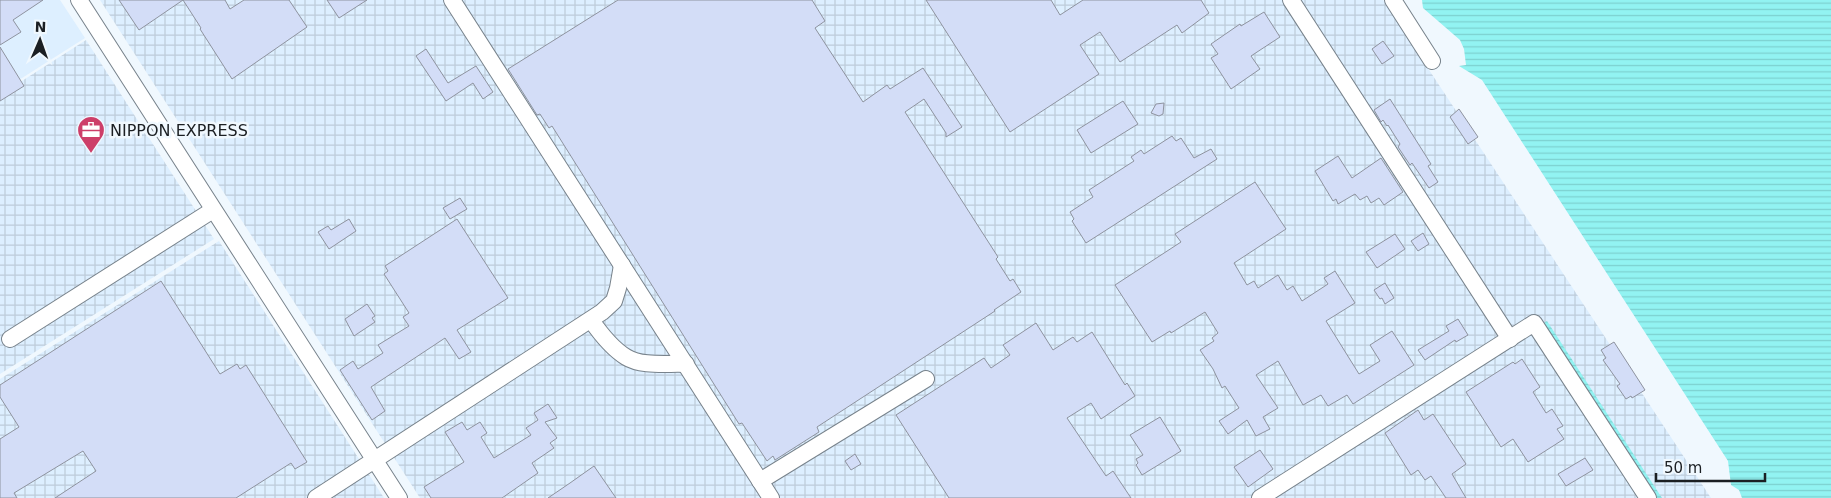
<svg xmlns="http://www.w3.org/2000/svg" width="1831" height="498" viewBox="0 0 1831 498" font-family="'DejaVu Sans',sans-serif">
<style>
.built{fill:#ddefff}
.industrial{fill:url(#industrial-grid)}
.water{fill:url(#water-rules)}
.building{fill:#d3ddf7;stroke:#8e939f}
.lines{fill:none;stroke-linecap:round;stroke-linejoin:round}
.minor-casing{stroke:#78838c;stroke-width:18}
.minor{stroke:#fff;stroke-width:16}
.labels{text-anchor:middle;stroke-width:5;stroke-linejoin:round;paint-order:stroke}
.poi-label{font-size:16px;fill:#1b1f23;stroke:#f0f8fe;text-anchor:start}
</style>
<defs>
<pattern id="industrial-grid" width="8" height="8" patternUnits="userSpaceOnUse" patternTransform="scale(1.25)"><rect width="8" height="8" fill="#ddefff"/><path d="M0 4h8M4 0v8" fill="none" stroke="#bdccda"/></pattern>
<pattern id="water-rules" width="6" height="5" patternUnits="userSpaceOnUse" patternTransform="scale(1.25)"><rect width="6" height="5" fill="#92f3f2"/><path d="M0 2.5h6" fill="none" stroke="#7dd0cf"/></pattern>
</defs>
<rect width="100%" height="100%" fill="#f0f8fe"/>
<polygon class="built" points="0,0 60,0 85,38 0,92"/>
<g class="industrial">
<polygon points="100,0 1383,0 1711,498 420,498"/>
<polygon points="86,40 214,239 0,374 0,95"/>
<polygon points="219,241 384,498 0,498 0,379"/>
</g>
<g class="water">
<polygon points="1422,0 1831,0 1831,498 1742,498 1739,490 1731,485 1728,461 1482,80 1459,66 1466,65 1464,49 1460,40 1423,8"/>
<polygon points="1547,321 1662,498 1657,498 1542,324"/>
</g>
<g class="building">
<polygon points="0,0 43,0 13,20 21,32 0,45"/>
<polygon points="119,0 225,0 230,9 244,0 289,0 307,27 232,79 200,29 201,28 183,0 139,30"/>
<polygon points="327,0 367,0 339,18"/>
<polygon points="618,0 812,0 825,21 815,28 863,102 887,85 890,89 923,68 962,127 946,137 946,133 924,99 905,112 998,257 996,259 1010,281 1013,279 1021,292 994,310 995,311 817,427 819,432 775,460 773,456 767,461 742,423 739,424 552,126 549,128 540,114 537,115 508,69"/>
<polygon points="926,0 1051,0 1060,15 1083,0 1201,0 1209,13 1182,33 1177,25 1120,62 1100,32 1080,45 1099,74 1010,132"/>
<polygon points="1264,12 1280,37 1251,56 1260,69 1231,89 1211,58 1218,54 1211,44 1240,24 1241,26"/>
<polygon points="1383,41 1394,56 1382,64 1372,49"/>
<polygon points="0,47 24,86 0,101"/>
<polygon points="426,49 448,83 476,66 493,92 483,99 473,83 446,101 416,56"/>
<polygon points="1390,99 1431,164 1428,166 1438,182 1429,188 1412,163 1410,165 1398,147 1400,144 1388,125 1387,126 1383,120 1381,122 1374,110"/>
<polygon points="1123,101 1138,124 1091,153 1077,130"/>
<polygon points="1164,103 1163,114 1159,116 1151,113 1156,104"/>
<polygon points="1459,109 1478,137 1468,144 1450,117"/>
<polygon points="1172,136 1176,141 1181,138 1194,158 1211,149 1217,159 1086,243 1072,221 1074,219 1070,212 1093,197 1089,190 1134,161 1131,157 1141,150 1144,154"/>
<polygon points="1338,156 1352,178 1381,158 1403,192 1384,205 1379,198 1371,203 1367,196 1360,200 1355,194 1338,204 1336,199 1333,201 1315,171"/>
<polygon points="1255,182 1286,229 1234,263 1247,285 1254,281 1258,288 1278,275 1287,290 1293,286 1302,301 1328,284 1324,278 1335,271 1355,303 1326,321 1359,374 1380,361 1370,345 1392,331 1414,365 1353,404 1347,395 1328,406 1321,395 1303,405 1278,361 1256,375 1278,408 1263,417 1270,429 1256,436 1247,420 1228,434 1219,421 1239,408 1225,386 1222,388 1213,369 1200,350 1214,341 1212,338 1218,333 1205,312 1171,333 1170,331 1152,342 1115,285 1181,242 1175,234"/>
<polygon points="460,198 467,209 450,219 443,208"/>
<polygon points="349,219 356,231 329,249 318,232 328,226 331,230"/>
<polygon points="457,219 508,298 457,330 471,352 459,359 445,338 371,387 385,411 372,420 340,370 353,361 358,369 383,353 378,345 409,326 403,317 409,313 384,274 388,271 385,266"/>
<polygon points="1423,233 1429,244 1418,251 1411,241"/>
<polygon points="1395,234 1405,249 1377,268 1366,252"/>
<polygon points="161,281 220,374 237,364 240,369 246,365 307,462 295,469 291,463 236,498 55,498 96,471 83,451 14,493 17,498 0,498 0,439 19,427 0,397 0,385"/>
<polygon points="1385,283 1394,298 1385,304 1382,298 1380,299 1374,290"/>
<polygon points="367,304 375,316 372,318 375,322 354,336 345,319"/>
<polygon points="1458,319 1468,335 1456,342 1455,340 1425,360 1418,350 1449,331 1446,326"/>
<polygon points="1036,323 1053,350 1073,337 1077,342 1092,332 1125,385 1127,383 1135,396 1101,419 1091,403 1067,418 1106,476 1113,471 1131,498 949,498 896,415 984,358 991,368 1010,355 1003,345"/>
<polygon points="1614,342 1645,390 1632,398 1631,396 1626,399 1617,386 1620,384 1603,360 1606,358 1601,350"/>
<polygon points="1522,359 1540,387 1533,392 1546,413 1552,409 1563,426 1557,429 1564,439 1528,462 1513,439 1501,447 1466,392 1513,362 1515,364"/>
<polygon points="548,404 557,418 545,422 557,438 550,443 554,448 532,463 538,473 502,498 431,498 424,487 464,462 445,432 462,422 467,430 480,422 487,433 481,437 494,458 531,435 526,428 538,420 534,413"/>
<polygon points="1418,410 1424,420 1433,414 1466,464 1452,474 1466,498 1446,498 1431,476 1425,480 1418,470 1411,475 1385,433"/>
<polygon points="1160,417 1181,451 1142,475 1136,465 1138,463 1136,459 1143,455 1130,435"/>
<polygon points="1260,450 1273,469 1248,487 1234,467"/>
<polygon points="855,454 861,464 851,470 845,461"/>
<polygon points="1585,458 1593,470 1566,486 1558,474"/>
<polygon points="594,466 616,498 548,498 570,483"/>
</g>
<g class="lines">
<defs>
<g id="minor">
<polyline points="79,0 399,498"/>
<polyline points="452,0 771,498"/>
<polyline points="1291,0 1510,339"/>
<polyline points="1393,0 1432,61"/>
<path d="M591 320C600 333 613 349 626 357 642 367 668 363 686 364"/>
<polyline points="10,339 213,210"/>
<polyline points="760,481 926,379"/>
<polyline points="316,498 602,312 614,301 618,288 622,265"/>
<polyline points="1260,498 1534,323 1648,498"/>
</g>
</defs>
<use href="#minor" class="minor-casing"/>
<use href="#minor" class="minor"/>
</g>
<defs>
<symbol id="office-pin" viewBox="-11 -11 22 30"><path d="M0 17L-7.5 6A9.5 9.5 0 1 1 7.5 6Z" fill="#cd3f69" stroke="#f0f8fe"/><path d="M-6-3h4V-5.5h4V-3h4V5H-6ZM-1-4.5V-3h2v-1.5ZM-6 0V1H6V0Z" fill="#fff"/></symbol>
</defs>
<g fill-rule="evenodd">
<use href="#office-pin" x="75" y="114" width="32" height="43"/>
</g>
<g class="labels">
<g class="poi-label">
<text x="110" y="136">NIPPON EXPRESS</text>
</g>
</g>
<g transform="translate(40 40) rotate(2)" stroke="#f0f8fe" stroke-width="4" paint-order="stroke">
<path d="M0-4L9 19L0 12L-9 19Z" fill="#1b1f23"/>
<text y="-8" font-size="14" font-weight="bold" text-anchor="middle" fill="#1b1f23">N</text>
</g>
<path d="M1656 473v8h109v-8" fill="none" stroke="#1b1f23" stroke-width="2.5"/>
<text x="1664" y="473" font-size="15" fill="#1b1f23" stroke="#f0f8fe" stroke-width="4" paint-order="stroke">50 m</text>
</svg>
